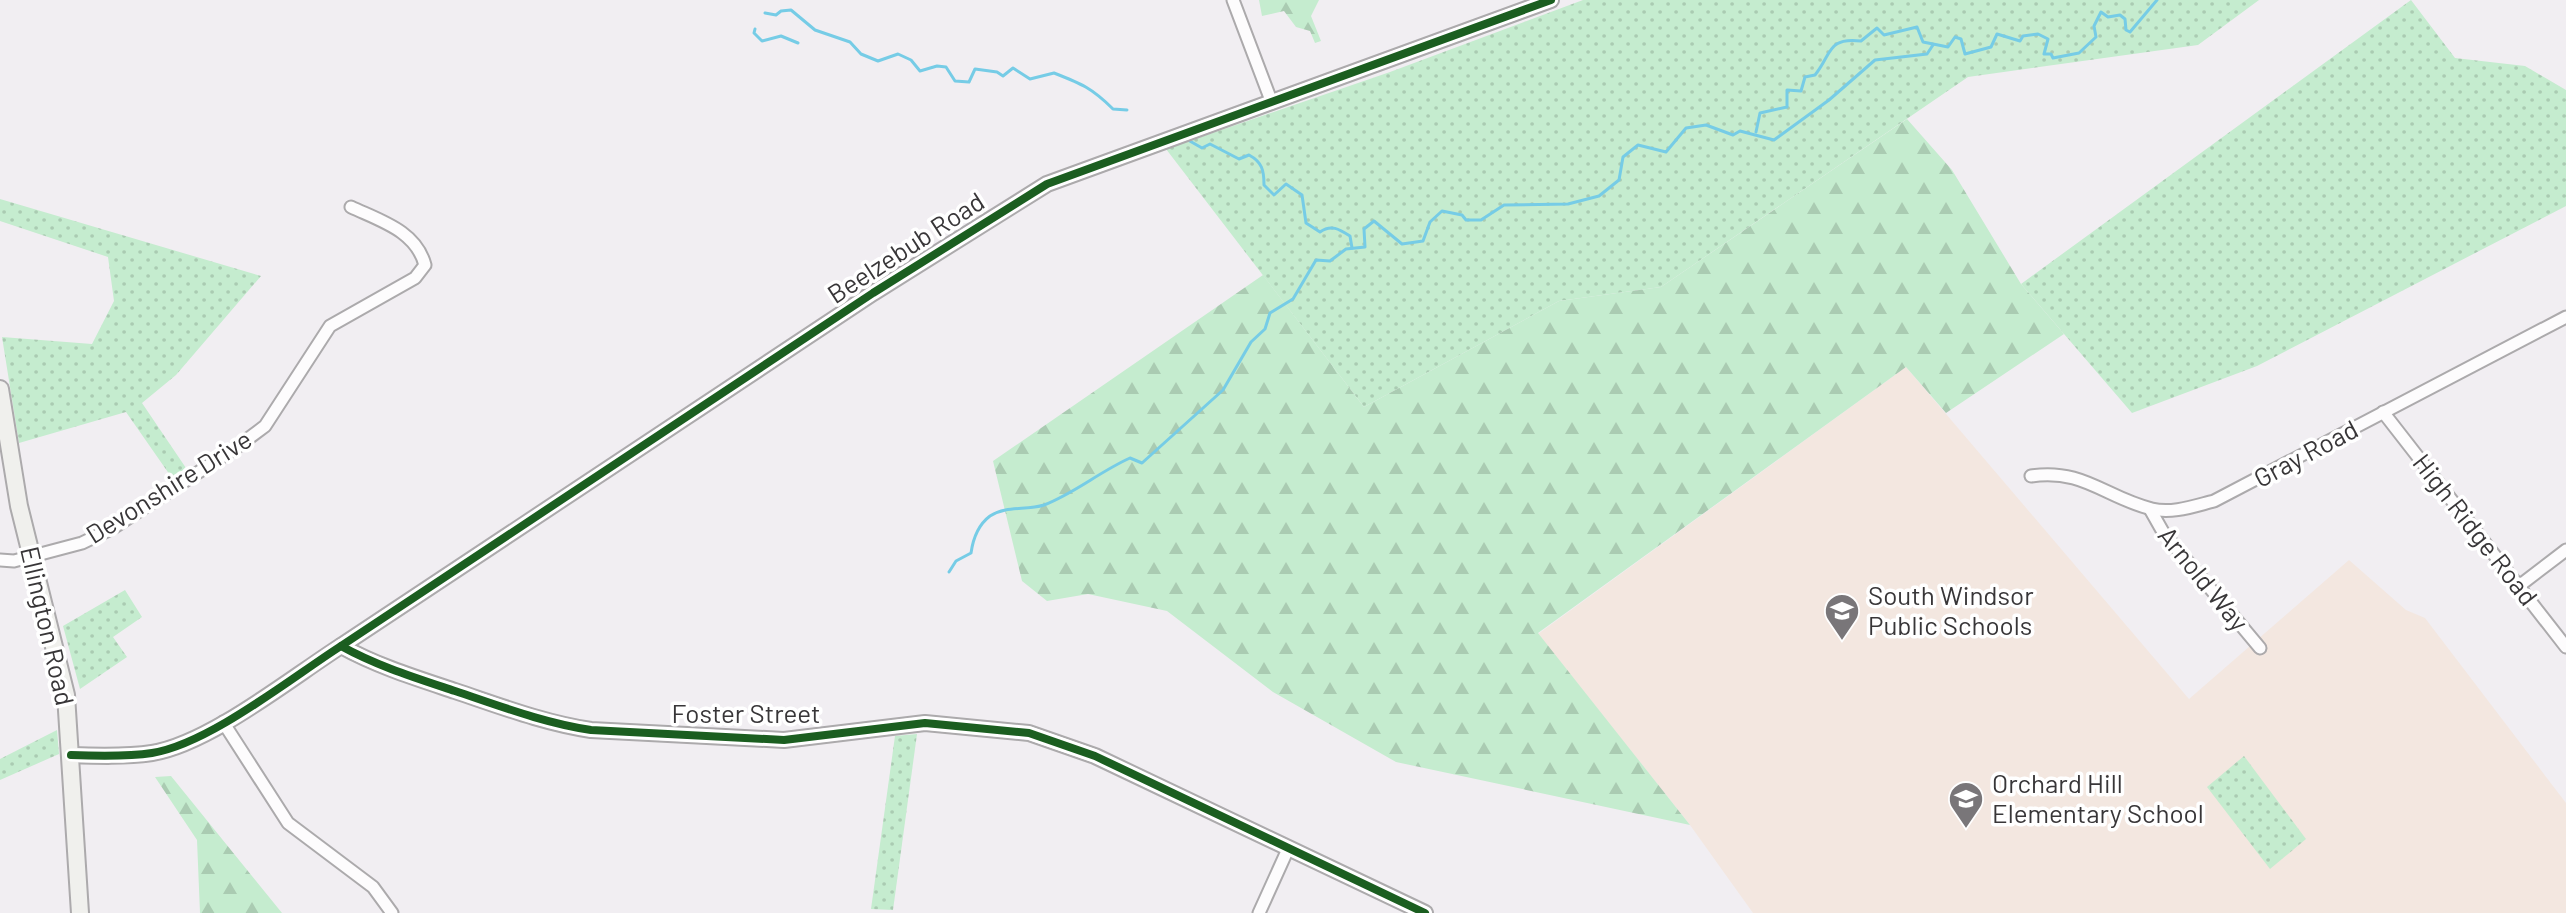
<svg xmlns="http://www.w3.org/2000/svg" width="2566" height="913" viewBox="0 0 2566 913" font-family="Barlow,sans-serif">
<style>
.education{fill:#f3e7e0}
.grass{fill:url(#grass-dots)}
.forest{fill:url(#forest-firs)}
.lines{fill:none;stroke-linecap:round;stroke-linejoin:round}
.stream{stroke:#76cce6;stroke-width:3}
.minor-casing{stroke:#acaaac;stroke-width:15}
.tertiary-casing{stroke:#acaaac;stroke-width:18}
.secondary-casing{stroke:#acaaac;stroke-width:20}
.minor{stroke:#fdfcfd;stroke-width:11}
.tertiary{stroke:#fdfcfd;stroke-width:14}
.secondary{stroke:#f0f0ed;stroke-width:16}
.cycleway-casing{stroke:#fff;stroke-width:13}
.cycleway{stroke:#1b5e20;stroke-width:8}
.labels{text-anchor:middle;stroke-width:7;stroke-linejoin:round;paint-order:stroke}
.street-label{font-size:26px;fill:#383638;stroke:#fff}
.poi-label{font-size:26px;fill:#383638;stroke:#fff;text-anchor:start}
</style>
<defs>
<pattern id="grass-dots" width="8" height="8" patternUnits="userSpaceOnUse" patternTransform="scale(2)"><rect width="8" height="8" fill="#c5eccf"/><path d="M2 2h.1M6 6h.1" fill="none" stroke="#aacbb2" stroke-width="1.8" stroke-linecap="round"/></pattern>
<pattern id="forest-firs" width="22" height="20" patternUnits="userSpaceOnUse" patternTransform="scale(2)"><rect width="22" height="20" fill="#c5eccf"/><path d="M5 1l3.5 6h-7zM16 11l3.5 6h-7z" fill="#aacbb2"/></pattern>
</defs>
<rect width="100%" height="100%" fill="#f1eef2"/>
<polygon class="education" points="1906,367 2189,699 2349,560 2406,610 2425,618 2566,803 2566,913 1753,913 1690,825 1538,634"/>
<g class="grass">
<polygon points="1583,0 2259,0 2198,45 1968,77 1661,287 1559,301 1364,407 1166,149 1390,72"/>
<polygon points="2411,0 2455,58 2525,66 2566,90 2566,206 2257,366 2132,413 2021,284"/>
<polygon points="0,199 261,276 176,375 142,403 186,468 172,478 126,412 19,443 2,337 92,344 114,301 108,257 0,221"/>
<polygon points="125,590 142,617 113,637 127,657 80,689 63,626"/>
<polygon points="57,730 59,754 0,780 0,759"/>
<polygon points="917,734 893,910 871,909 895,736"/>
<polygon points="2244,756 2306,839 2270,869 2207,787"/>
</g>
<g class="forest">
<polygon points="1259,0 1319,0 1311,16 1321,41 1315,43 1310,31 1296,27 1284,11 1262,16"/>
<polygon points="1907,119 1952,170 2021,284 2064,334 1946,413 1906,367 1538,633 1690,825 1396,762 1273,692 1167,611 1088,594 1047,601 1022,581 993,461 1263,275 1364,407 1559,301 1661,287"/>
<polygon points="171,776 282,913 200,913 197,840 155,777"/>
</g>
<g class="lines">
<g class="stream">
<path d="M765 13 776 15 781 11 791 10 815 30 850 42 861 54 878 61 898 54 911 60 920 71 937 66 946 67 955 81 969 82 975 69 997 72 1003 76 1013 68 1030 79 1054 73C1082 84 1092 88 1113 109L1127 110"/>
<polyline points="755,29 754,33 762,41 781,36 798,43"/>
<path d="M1756 132 1760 113 1787 107V90L1801 91 1805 77 1815 75C1832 54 1827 37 1861 41L1877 28 1884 35 1917 27 1923 42 1948 47 1955 37 1961 39 1965 54 1991 47 1997 34 2020 41 2023 36 2038 34 2048 39 2044 54H2051L2053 58 2079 53 2096 37 2094 26 2101 12 2108 17 2120 15 2125 19 2126 30 2130 32 2157 0"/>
<path d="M1188 140 1202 148 1210 144 1239 159 1249 155C1262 162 1264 170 1264 185L1274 195 1286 184 1302 195 1306 223 1320 232C1331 224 1339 229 1350 236L1352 248"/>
<path d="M949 572 956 561 971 553C973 539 978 525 990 516 1007 505 1026 511 1044 505 1075 493 1099 472 1130 458L1142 463 1223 390 1251 342 1265 329 1270 313 1293 299 1316 260 1330 261 1346 249 1365 247 1364 229 1374 221 1402 244 1423 241 1430 222 1442 211 1462 215 1466 220H1481L1504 205 1568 204 1599 196 1619 180 1623 157 1638 145 1666 152 1686 128 1706 125 1733 135 1740 131 1774 140 1829 100 1875 60 1927 54 1933 45"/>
</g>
<defs>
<g id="minor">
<polyline points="1233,0 1272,103"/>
<polyline points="2383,412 2566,647"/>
<path d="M2031 476C2083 468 2106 498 2152 509 2172 514 2194 506 2214 501L2566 317"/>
<polyline points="2150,509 2163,532 2260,648"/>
<path d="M0 560 14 561 82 543 113 528 237 447 265 426 330 326 415 278 425 265C416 231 381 221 351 207"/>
<polyline points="2519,586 2566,550"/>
<polyline points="223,722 288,823 373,887 392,913"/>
<polyline points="1259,913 1288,849"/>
</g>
<g id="tertiary">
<polyline points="341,646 873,293 1047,184 1551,0"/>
<path d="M71 755C97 756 126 757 152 753 209 744 291 678 341 646 377 666 416 678 455 691 500 706 544 723 591 730L784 740 925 723 1029 733 1095 756 1425 913"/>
</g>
<polyline id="secondary" points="0,389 19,506 66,695 80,913"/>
</defs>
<use href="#minor" class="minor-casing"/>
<use href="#tertiary" class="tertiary-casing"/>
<use href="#secondary" class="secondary-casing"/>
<use href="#minor" class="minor"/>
<use href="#tertiary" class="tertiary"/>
<use href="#secondary" class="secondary"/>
<defs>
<g id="cycleway">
<polyline points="341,646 873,293 1047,184 1551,0"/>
<path d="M71 755C97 756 126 757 152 753 209 744 291 678 341 646 377 666 416 678 455 691 500 706 544 723 591 730L784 740 925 723 1029 733 1095 756 1425 913"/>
</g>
</defs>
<use href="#cycleway" class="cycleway-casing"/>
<use href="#cycleway" class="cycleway"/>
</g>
<defs>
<symbol id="school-pin" viewBox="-11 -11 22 30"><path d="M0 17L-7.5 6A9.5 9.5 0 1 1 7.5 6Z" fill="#797679" stroke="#fff"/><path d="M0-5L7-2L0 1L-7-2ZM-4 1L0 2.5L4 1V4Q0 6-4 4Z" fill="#fff"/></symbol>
</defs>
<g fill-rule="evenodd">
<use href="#school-pin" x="1822" y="591" width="40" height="54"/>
<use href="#school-pin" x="1946" y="779" width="40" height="54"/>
</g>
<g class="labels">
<g class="street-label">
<text transform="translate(906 248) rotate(-33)" y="9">Beelzebub Road</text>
<text transform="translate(2306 454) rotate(-28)" y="9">Gray Road</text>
<text transform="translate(169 487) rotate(-32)" y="9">Devonshire Drive</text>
<text transform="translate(2475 530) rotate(52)" y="9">High Ridge Road</text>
<text transform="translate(2203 579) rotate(51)" y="9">Arnold Way</text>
<text transform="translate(47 626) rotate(77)" y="9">Ellington Road</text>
<text x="746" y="723">Foster Street</text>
</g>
<g class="poi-label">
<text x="1868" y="605">South Windsor<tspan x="1868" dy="30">Public Schools</tspan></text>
<text x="1992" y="793">Orchard Hill<tspan x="1992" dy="30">Elementary School</tspan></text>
</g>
</g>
</svg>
